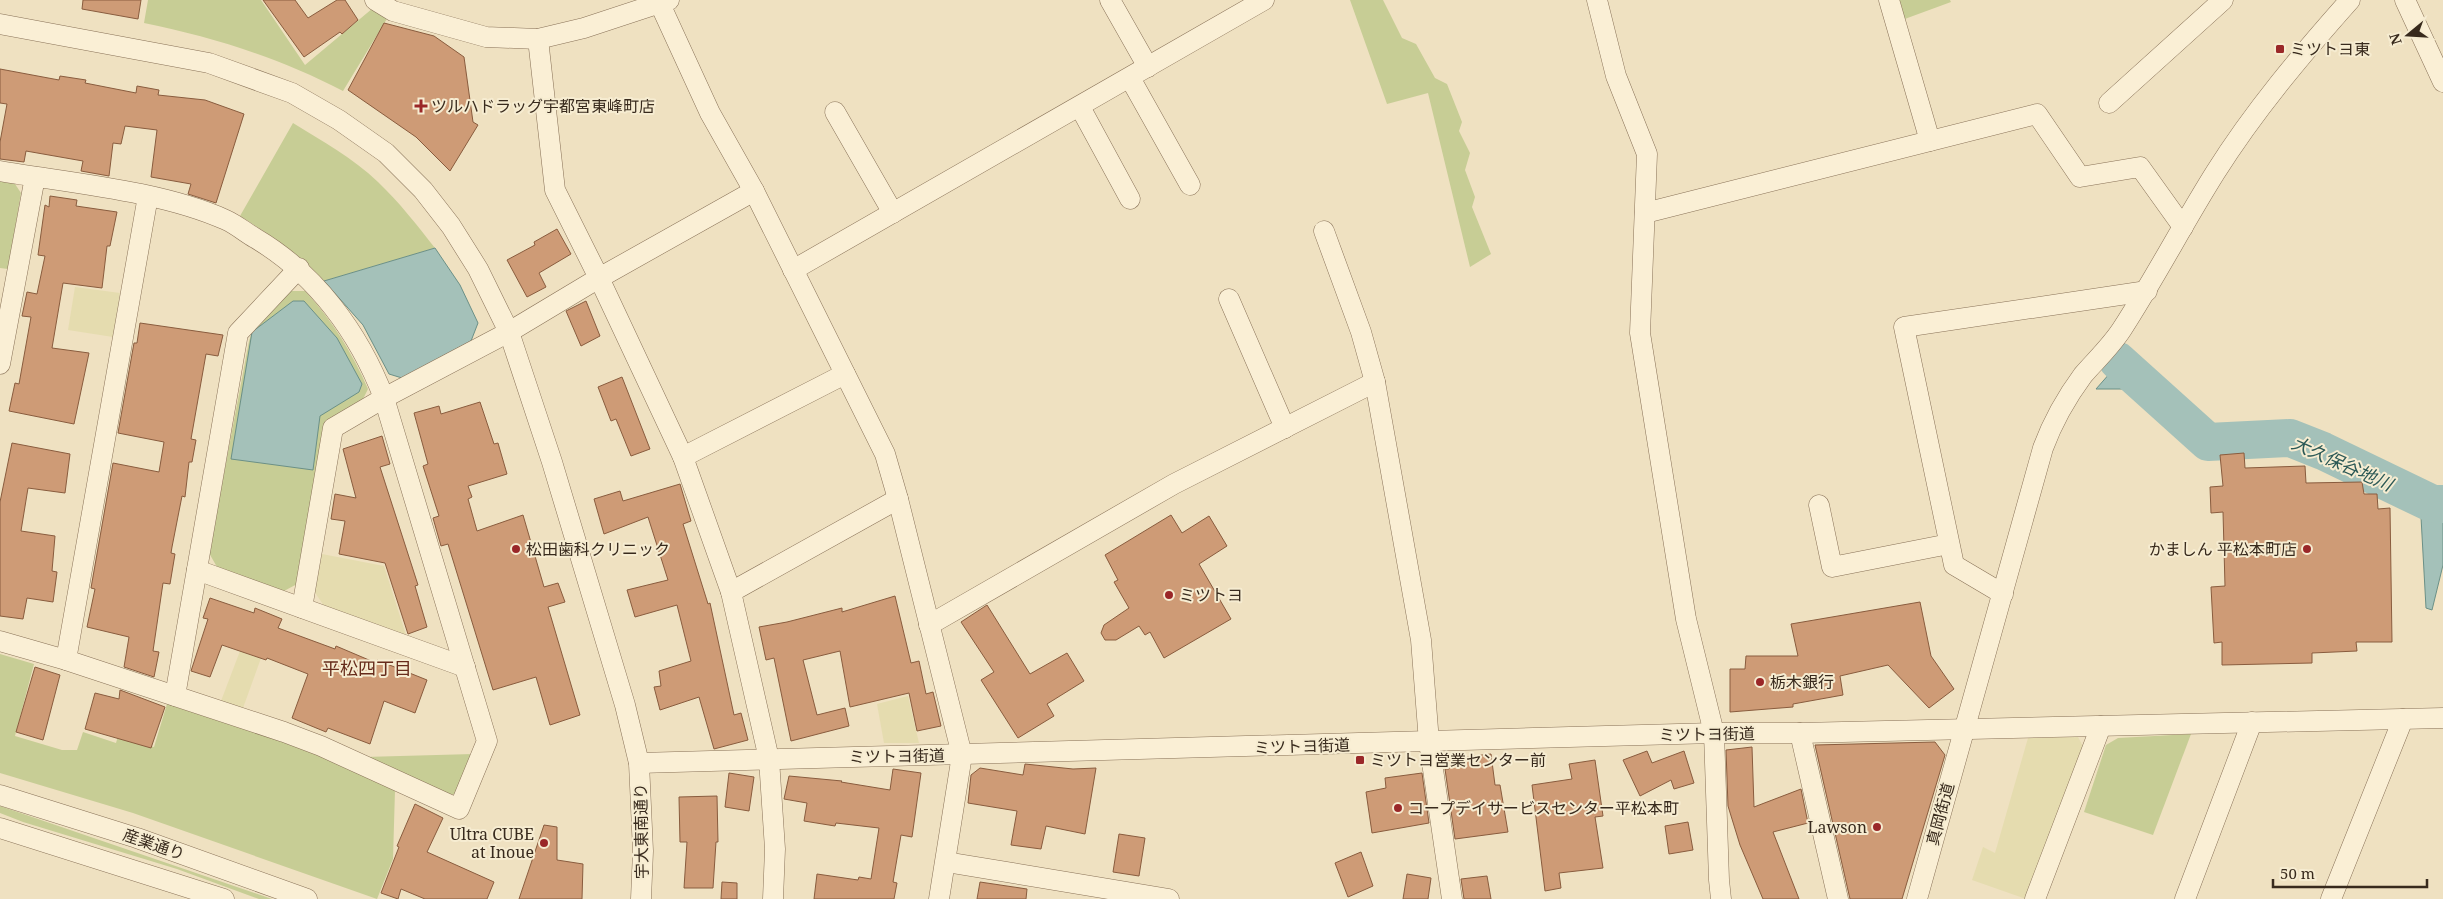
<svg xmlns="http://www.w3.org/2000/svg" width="2443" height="899" viewBox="0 0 2443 899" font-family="'Noto Serif','Noto Sans JP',serif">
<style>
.farmland{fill:#e5dcaf}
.green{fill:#c7cd95}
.water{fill:#a4c1b9;stroke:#6b9087}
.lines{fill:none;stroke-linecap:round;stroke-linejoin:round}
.river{stroke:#a4c1b9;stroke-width:38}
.building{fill:#ce9b76;stroke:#895c3e}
.minor-casing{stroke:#897258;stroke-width:21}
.minor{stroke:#faefd5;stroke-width:20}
.poi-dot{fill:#9a2728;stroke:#f6ecd1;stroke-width:2}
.labels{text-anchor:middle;stroke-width:4;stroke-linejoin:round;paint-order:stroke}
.poi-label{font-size:16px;fill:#382a1d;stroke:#f6ecd1;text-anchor:start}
.street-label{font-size:16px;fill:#382a1d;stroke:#f6ecd1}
.water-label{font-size:18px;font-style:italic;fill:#2c5956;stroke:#f6ecd1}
.neighbourhood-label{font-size:18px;fill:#662b1b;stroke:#f6ecd1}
</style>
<rect width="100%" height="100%" fill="#efe1c1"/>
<g class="farmland">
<polygon points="75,287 120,293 113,337 68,330"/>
<polygon points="322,554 384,566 406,635 324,606 314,591"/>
<polygon points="240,651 261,658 243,708 221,701"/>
<polygon points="908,696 919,743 884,743 877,704"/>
<polygon points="2078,737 2085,750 2026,899 1972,880 1983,847 1995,853 2028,738"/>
</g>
<g class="green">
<path d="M148 0H261L305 65 373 8 388 17 343 91C280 58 213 37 144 23Z"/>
<polygon points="1350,0 1383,0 1402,38 1416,44 1435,78 1447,84 1462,122 1459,131 1470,153 1465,170 1475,197 1472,207 1491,254 1470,267 1428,93 1387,104"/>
<polygon points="1896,0 1950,0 1951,2 1902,20"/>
<path d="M293 123C322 141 353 158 378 182 399 202 417 225 435 248L324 281C300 254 270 235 240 216Z"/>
<polygon points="0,179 13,181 21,193 8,269 0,268"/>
<path d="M291 291H305C332 320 352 352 368 389L363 399 325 421 299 583 284 591 217 567 209 553 249 341 252 332Z"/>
<polygon points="0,654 34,664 15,736 62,750 77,750 83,732 116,743 118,736 154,747 167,704 323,755 395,790 393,859 377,899 133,813 0,773"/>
<polygon points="2191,734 2153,835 2084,812 2106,745 2118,738"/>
<polygon points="473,754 457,793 451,795 364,757"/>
<polygon points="0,806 272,899 259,899 177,869 23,822 0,813"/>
</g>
<g class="water">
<polygon points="435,248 460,285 478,323 471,341 402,378 389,374 363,325 324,281"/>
<polygon points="293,301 304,301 337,338 362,384 359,392 320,416 313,470 231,459 252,332"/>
<polygon points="2118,364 2148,389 2096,389"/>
<polygon points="2443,516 2443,565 2432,610 2426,608 2421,517"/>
</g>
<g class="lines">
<polyline class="river" points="2118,361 2208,442 2290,438 2323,451 2433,504 2443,504"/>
</g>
<g class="building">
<polygon points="83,0 141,0 138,19 82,9"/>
<polygon points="263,0 295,0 308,18 337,0 345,0 358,20 342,34 340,32 304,57"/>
<polygon points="384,23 434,36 464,57 473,122 478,125 450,171 416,137 348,90"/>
<polygon points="0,69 59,80 60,76 86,80 85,83 136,93 137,86 159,90 158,95 205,100 244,114 216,203 188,194 191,184 151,177 157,130 125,126 121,144 113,143 109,176 81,171 83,161 26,151 24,162 0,159 0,142 7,104 0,103"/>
<polygon points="50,196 77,200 76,206 117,212 110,246 107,246 102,288 63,283 52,348 89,353 74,424 9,411 15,383 19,384 31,317 22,316 27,292 37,294 45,256 38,255 45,205 49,207"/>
<polygon points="557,229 571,254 539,273 546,287 527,297 507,260 535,245 534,242"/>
<polygon points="586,301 600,336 581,346 566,311"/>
<polygon points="140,323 223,335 218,356 206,354 191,439 196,440 192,462 189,462 185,497 182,496 172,547 171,553 175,554 170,584 163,583 153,651 159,652 154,677 124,667 129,637 87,627 95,589 91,588 113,463 159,472 164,442 118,433 134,343 137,343"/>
<polygon points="622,377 650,449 631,456 616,419 611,421 598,387"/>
<polygon points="480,402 494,444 498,443 507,474 468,486 472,497 468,499 477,531 523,515 544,587 558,583 565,602 548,607 580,715 550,725 536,677 493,690 448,544 441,546 433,518 439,516 423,466 428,464 414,413 439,406 441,414"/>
<polygon points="382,436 390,464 380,467 418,585 415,586 427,627 408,634 385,563 339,554 345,521 331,519 335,494 356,498 343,449"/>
<polygon points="12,443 70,454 65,493 28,488 21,531 55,536 52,571 57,572 53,602 27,598 23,619 0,616 0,502"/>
<polygon points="2244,453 2245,468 2305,466 2306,483 2362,482 2364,494 2377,494 2378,509 2390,508 2392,642 2356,642 2357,651 2312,653 2312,663 2222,665 2222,642 2214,643 2211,587 2225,586 2223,512 2211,513 2210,487 2223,486 2220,455"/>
<polygon points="680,484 691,521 683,524 708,604 710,603 734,715 741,713 748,740 714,749 699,697 660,710 654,687 661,686 659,671 691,661 677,605 635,617 627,590 668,580 648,517 604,534 594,499 620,491 623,501"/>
<polygon points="1171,515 1182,533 1209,516 1227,546 1199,564 1231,619 1164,658 1150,632 1145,635 1139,626 1116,640 1105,640 1101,633 1104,625 1129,608 1114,582 1118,580 1105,555"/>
<polygon points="895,596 911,663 919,661 926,694 933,692 941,726 917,731 909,693 850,707 840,651 803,660 817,715 845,708 849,726 791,741 774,658 766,660 759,627 787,622 842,608 842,612"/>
<polygon points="210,598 254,613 255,608 282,619 278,628 335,649 336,646 376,663 377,660 427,680 415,713 384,701 370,744 328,728 326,732 292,718 308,674 267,658 266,660 222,645 210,677 191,671 208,619 203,618"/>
<polygon points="1920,602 1931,656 1954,689 1929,708 1888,665 1840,676 1843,695 1793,704 1793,707 1730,712 1730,669 1745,669 1746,656 1798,656 1791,624"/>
<polygon points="987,605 1030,674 1067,653 1084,681 1047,704 1054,716 1018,738 981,680 994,672 961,622"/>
<polygon points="35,667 60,675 43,740 16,732"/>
<polygon points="120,690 165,707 151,748 85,729 95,693 119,699"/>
<polygon points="1935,742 1945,755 1902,899 1850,899 1815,745"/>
<polygon points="1752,747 1754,807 1801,789 1808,823 1773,832 1799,899 1763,899 1740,845 1728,806 1726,750"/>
<polygon points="1647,751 1652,763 1684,751 1694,783 1674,789 1671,780 1640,796 1623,760"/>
<polygon points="1491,754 1495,785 1500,785 1508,832 1455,839 1445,769 1449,769 1448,759"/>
<polygon points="1595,760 1603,816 1595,817 1603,868 1559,873 1561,888 1545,891 1532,785 1572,779 1569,764"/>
<polygon points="1025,764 1073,769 1096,768 1085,834 1046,826 1041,849 1011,845 1017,811 968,803 971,775 980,768 1023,775"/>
<polygon points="893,769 921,773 912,837 901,835 893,882 897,883 894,899 814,899 817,874 858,880 859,877 871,879 879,828 836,823 835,826 804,821 807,803 784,799 789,776 842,781 841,782 890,790"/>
<polygon points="729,773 754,777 749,811 725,807"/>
<polygon points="1422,773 1429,823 1372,833 1366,792 1386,788 1385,778"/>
<polygon points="717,796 718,842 716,842 713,888 684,888 687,842 680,842 679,797"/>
<polygon points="415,804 443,818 427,852 494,882 487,899 425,899 401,889 398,899 381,893 399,847 397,846"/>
<polygon points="1688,822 1693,850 1669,854 1665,826"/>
<polygon points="544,825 557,827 557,860 583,864 582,899 519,899"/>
<polygon points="1119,834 1145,838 1139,876 1113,872"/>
<polygon points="1361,852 1373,886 1348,897 1335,863"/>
<polygon points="1407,874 1431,878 1428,899 1403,899"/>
<polygon points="1487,876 1491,899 1464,899 1461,879"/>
<polygon points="722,882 737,883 737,899 721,899"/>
<polygon points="980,882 1027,889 1026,899 977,899"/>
</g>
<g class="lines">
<defs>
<g id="minor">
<polyline points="375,0 393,11 486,37 538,39 584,28 669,0"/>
<polyline points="1110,0 1148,67"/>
<polyline points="1597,0 1616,76 1647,154 1640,333 1686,619 1714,733 1719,880 1721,899"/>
<polyline points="1889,0 1930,141"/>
<polyline points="2405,0 2443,82"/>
<polyline points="660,4 710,113 754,191 885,454 898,499 962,755 939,899"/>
<polyline points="0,24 209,63 292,93 339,120 386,153 423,190 451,226 478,269 509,332 552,462 625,705 639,763 643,851 641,899"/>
<polyline points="538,39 555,190 599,278 754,191"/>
<polyline points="1130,78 1190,185"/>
<polyline points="2109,103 2223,0"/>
<polyline points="1080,107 1130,199"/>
<polyline points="835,112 893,213"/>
<path d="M0 171C71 183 162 191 226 220 237 225 246 233 255 238 316 274 359 333 384 398L487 741 459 809 321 746 284 732 66 660 0 641"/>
<polyline points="1645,213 2037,114 2080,177 2140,167 2183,227"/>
<polyline points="1324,231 1361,332 1375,382"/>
<polyline points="793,270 1264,0"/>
<polyline points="1229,299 1285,428"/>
<polyline points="0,364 35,177"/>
<polyline points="683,457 845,374"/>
<polyline points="1819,505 1832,567 1949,544"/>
<polyline points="197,570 465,667"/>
<polyline points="731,592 898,499"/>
<polyline points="2003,594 1954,565 1904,327 2147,291"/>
<polyline points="302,608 333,428 384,398 509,332 599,278 683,457 731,592 769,759 775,849 773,899"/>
<polyline points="929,625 1174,484 1375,382 1421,640 1429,742 1452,899"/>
<polyline points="66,660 148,196"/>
<polyline points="175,696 238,333 299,268"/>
<polyline points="1800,733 1838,899"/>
<polyline points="639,763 1714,733 1800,733 2443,718"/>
<polyline points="0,795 137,838 307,899"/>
<polyline points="0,828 224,899"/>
<polyline points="946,862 1169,899"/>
<path d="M1917 899 2043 448C2053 421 2066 398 2083 375 2096 360 2111 346 2122 329 2155 278 2183 224 2215 173 2254 111 2302 54 2350 0"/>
<polyline points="2035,899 2101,726"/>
<polyline points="2185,899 2252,722"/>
<polyline points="2331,899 2403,719"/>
</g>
</defs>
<use href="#minor" class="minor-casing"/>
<use href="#minor" class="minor"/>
</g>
<g class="poi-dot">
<rect x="2275" y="44" width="10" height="10" rx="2.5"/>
<path d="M418.5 98.5h5v5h5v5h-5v5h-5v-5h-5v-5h5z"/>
<circle cx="516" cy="549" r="5"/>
<circle cx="2307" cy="549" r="5"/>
<circle cx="1169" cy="595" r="5"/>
<circle cx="1760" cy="682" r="5"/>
<rect x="1355" y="755" width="10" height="10" rx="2.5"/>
<circle cx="1398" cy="808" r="5"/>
<circle cx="1877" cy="827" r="5"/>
<circle cx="544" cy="843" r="5"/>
</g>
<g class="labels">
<g class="poi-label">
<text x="2290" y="55">ミツトヨ東</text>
<text x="431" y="112">ツルハドラッグ宇都宮東峰町店</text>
<text x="526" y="555">松田歯科クリニック</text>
<text x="2297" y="555" text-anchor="end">かましん 平松本町店</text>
<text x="1179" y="601">ミツトヨ</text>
<text x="1770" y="688">栃木銀行</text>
<text x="1370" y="766">ミツトヨ営業センター前</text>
<text x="1408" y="814">コープデイサービスセンター平松本町</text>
<text x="1867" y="833" text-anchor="end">Lawson</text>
<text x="534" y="840" text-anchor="end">Ultra CUBE<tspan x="534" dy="18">at Inoue</tspan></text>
</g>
<g class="street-label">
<text transform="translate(1707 734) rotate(-1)" y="6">ミツトヨ街道</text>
<text transform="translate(1302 746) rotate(-2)" y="6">ミツトヨ街道</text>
<text transform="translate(897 756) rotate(-1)" y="6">ミツトヨ街道</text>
<text transform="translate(1940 814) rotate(-75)" y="6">真岡街道</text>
<text transform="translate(641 831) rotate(-91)" y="6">宇大東南通り</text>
<text transform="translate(154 844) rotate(19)" y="6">産業通り</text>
</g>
<g class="water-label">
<text transform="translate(2342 464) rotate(24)" y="6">大久保谷地川</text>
</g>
<g class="neighbourhood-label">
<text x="367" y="675">平松四丁目</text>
</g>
</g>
<g transform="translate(2408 35) rotate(252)" stroke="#f6ecd1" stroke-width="4" paint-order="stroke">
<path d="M0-4L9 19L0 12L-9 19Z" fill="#382a1d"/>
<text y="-8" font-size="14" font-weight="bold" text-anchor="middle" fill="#382a1d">N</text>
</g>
<path d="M2273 879v8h154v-8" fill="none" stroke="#382a1d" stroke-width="2.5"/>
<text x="2280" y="879" font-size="15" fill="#382a1d" stroke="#f6ecd1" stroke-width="4" paint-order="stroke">50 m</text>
</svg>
